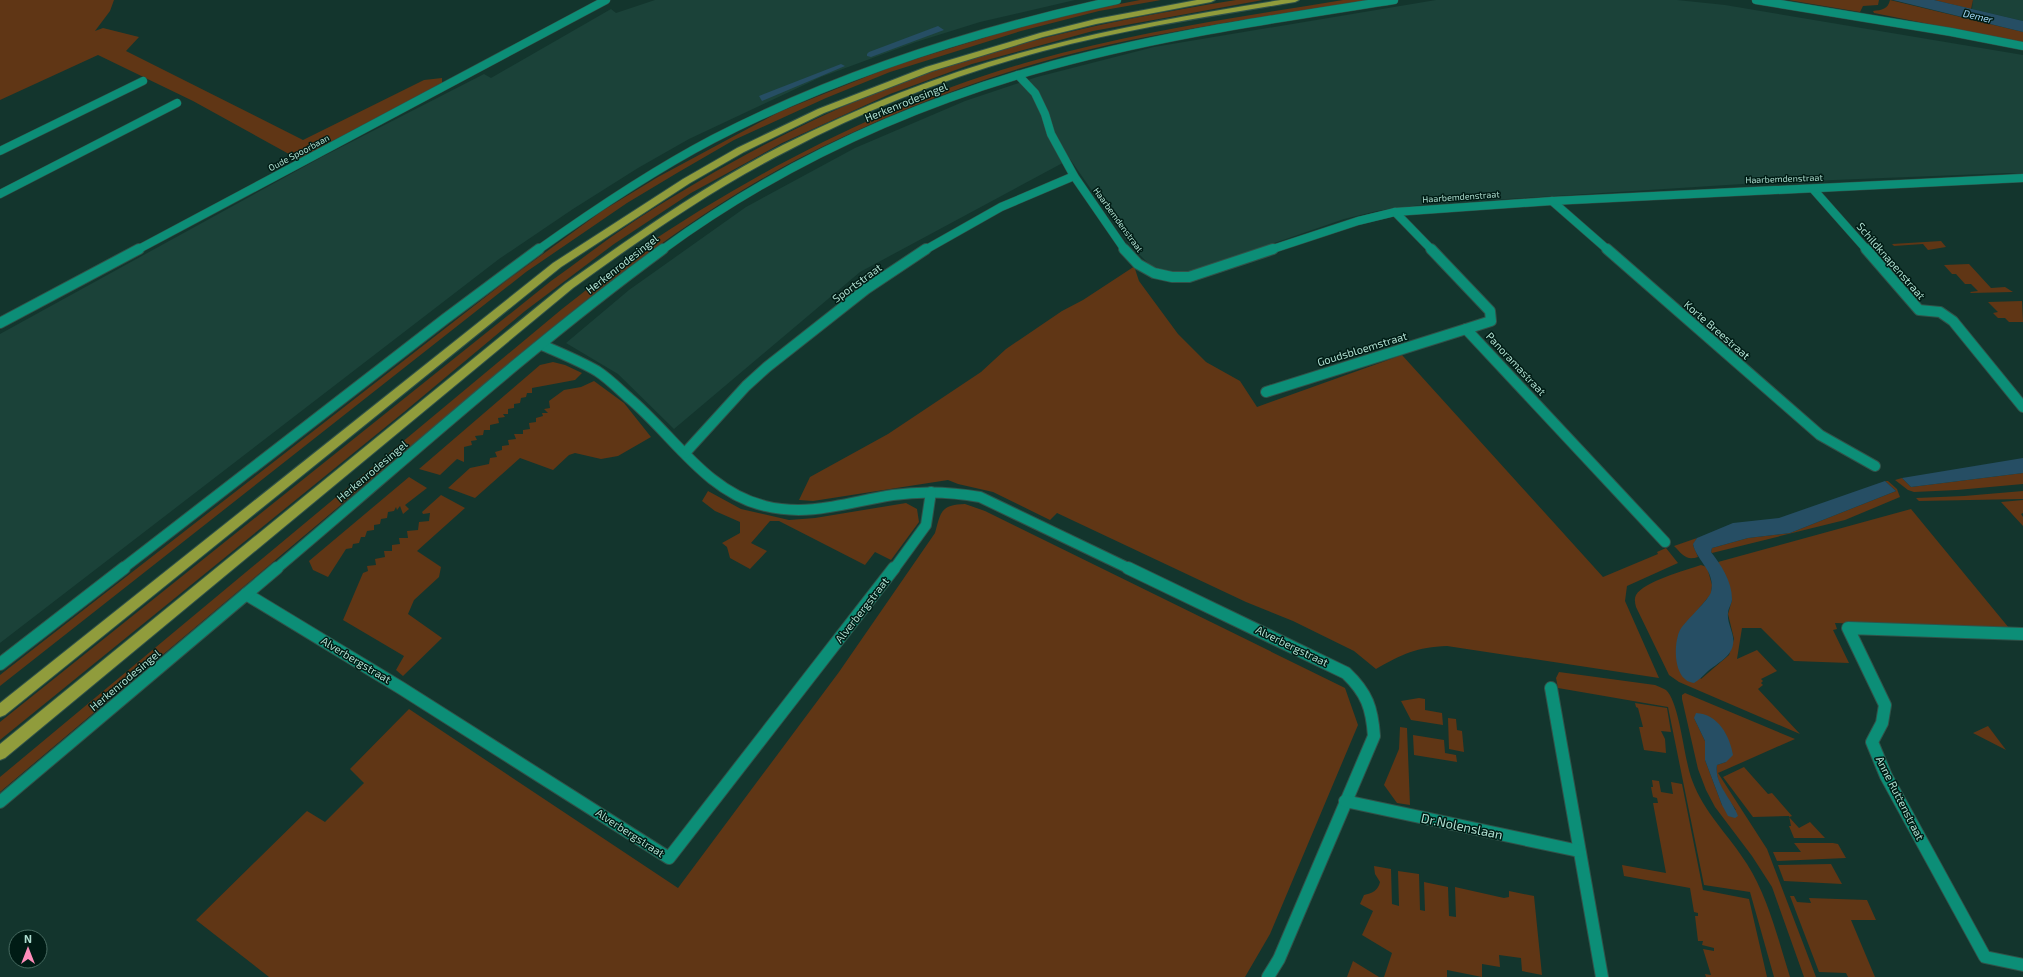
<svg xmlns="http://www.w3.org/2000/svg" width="2023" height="977" viewBox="0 0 2023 977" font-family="'Exo 2',sans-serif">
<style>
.built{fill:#1b4239}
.green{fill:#603615;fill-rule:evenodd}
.water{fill:#264e64}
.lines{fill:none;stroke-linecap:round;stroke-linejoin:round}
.minor-far2-casing{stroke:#315249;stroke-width:9}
.minor-far1-casing{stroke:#315249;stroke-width:12}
.minor-casing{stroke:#315249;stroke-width:14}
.highway-casing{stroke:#315249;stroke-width:2}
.minor-far2{stroke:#0c8e77;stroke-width:8}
.minor-far1{stroke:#0c8e77;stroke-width:10}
.minor{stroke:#0c8e77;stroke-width:12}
.highway{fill:#909c3c;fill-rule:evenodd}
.labels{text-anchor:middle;stroke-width:3;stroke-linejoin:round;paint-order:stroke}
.far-street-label{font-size:9px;fill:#aeded0;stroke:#001c15}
.far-water-label{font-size:10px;font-style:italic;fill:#a3d8f8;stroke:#001c15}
.street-label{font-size:11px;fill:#aeded0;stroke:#001c15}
.near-street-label{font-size:13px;fill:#aeded0;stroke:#001c15}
</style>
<rect width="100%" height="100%" fill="#13352d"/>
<g class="built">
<polygon points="655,0 1075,0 980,22 916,42 821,77 689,139 638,168 573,209 499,259 0,643 0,334 320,158 484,74 491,78 611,9 616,13"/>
<polygon points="1436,0 1677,0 1725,5 2023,55 2023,174 2008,173 1758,183 1428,204 1377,211 1344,219 1185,274 1162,270 1149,264 1129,244 1070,159 860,272 674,429 618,374 566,343 629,290 746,207 855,148 965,101 1037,77 1154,47"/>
<polygon points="1973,0 2023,0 2023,21 1972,9"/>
</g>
<g class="green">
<polygon points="0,0 114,0 110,11 95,31 103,28 139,37 126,51 303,140 424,80 442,78 442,84 298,159 193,101 98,55 0,100"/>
<polygon points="1140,0 1161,0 1099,11 1021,31 890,72 826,98 734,140 677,173 627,203 526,272 0,686 0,675 506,281 602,211 658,177 779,112 893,66 1022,26 1078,12"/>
<path d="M1236 0H1263L1093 31 972 64 890 94 782 143 691 193 614 244 525 311 404 412 0 740V722L551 281C579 261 607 239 636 220 743 151 860 91 982 55 1065 30 1150 14 1236 0Z"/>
<path d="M1343 0H1373C1285 14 1195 26 1108 45 1000 69 893 110 796 160 662 230 544 334 430 430 286 551 143 671 0 792V777L562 309C587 290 611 269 637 251 759 169 890 101 1032 61 1134 32 1239 17 1343 0Z"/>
<polygon points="1788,0 1879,0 1878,5 1863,6 1860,12"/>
<path d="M1890 0 2023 32V43L1874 13 1873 11C1882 10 1888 9 1890 0Z"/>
<polygon points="1934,0 1973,0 1971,9"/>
<polygon points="1941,241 1946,247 1928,250 1923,244 1894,246 1892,244"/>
<path d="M1138 264 1135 269 1139 281 1178 334 1206 362 1240 381 1257 407 1402 355 1603 577 1658 554 1657 552 1666 548 1678 563 1627 586 1625 601 1659 678 1447 646C1417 647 1402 654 1376 669L1354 651 1293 621 1246 602 1057 513 1050 520 993 492 958 484 948 480 813 501 799 500 810 477 888 434 981 372 1006 349 1062 311 1083 300Z"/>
<polygon points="1969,264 1991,288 2005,287 2013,292 1971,293 1970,292 1978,291 1971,284 1965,284 1956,274 1952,274 1944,265"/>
<polygon points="2022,301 2023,322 2009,322 2005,318 1998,318 1993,313 1998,312 1988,302"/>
<polygon points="553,362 565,365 582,373 575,380 532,388 532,393 527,393 526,397 521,398 520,403 514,404 514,408 508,409 508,414 503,414 505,417 498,418 499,423 490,425 490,430 484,430 483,435 475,436 477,440 471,441 472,445 464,447 464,462 457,459 440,475 419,469 540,365"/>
<polygon points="594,381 624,403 651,437 618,456 601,459 575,453 569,455 553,470 520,458 475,498 448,488 470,468 489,464 490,458 497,457 495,452 502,450 502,446 509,445 508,440 516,439 514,434 523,434 523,430 530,429 529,423 536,422 536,418 543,416 542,413 548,413 544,409 550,408 549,401 564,390 581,387"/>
<polygon points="2023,473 2023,484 1957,490 1914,492 1908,490 1895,480 1902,478 1911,487"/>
<polygon points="409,477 427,488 405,505 409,509 403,514 400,506 397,510 396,507 394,511 388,512 387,518 381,519 380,524 374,525 374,530 367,531 365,537 361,537 359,543 353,544 352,548 346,549 328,577 313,570 309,561"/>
<polygon points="1885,481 1888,481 1897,489 1900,497 1845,520 1712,553 1711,552 1712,548 1748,538 1790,533 1896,491"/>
<polygon points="708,491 741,509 789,520 815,518 906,503 917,509 919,522 891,560 875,552 865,565 779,521 770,521 751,543 767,551 750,569 730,558 727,547 722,543 740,533 740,522 715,511 702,501"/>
<polygon points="2023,491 2023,499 1919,501 1916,498 1964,496"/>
<polygon points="441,495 465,508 417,551 441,567 439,577 414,600 408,614 442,638 403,676 396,670 404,656 343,620 363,573 368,571 367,566 376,565 375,559 385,557 384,551 392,551 392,545 400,544 399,538 408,538 407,531 418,530 419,522 429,521 430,513 423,514 422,512"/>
<polygon points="2023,500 2023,513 2021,514 2023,517 2023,526 2001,502"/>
<path d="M965 504 985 511 1345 688 1358 725 1270 934 1245 977H269L196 920 307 811 325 822 364 783 350 769 409 709 678 888 839 672 935 533C941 512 940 505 965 504Z"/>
<path d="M1911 509 2009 628 1835 623 1837 629 1833 630 1849 663 1794 661 1761 628H1742L1737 659 1757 650 1777 671 1761 679 1763 681 1761 683 1763 685 1758 689 1800 734 1679 682 1669 675 1636 607C1635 603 1634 599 1636 595 1643 582 1686 570 1701 565L1707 567 1712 585 1711 594 1680 631 1677 641 1701 679 1729 655 1734 639 1728 614 1732 600 1727 579 1718 562Z"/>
<path d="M1697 538 1693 545 1698 557C1686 561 1682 554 1674 546Z"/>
<path d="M1559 672 1655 685C1659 687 1663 688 1666 690 1680 703 1684 760 1692 780 1704 813 1729 835 1747 864 1768 897 1778 939 1790 977H1774L1750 892 1704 885 1668 707 1558 688 1556 678Z"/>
<path d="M1685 693 1795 739 1718 773 1767 849 1816 977H1804L1772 887 1752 856 1715 807 1706 790 1698 769 1682 699V695ZM1694 718 1726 762 1717 765C1714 781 1727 797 1736 810L1722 805 1705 760V741Z"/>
<polygon points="1419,698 1425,699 1425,710 1442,713 1443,725 1411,720 1401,701"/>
<polygon points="1635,703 1667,708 1671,732 1661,731 1665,739 1666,753 1644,750 1639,727 1643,727 1638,708 1636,707"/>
<polygon points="1448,718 1456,719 1457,730 1462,731 1464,752 1449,749"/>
<polygon points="1988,726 2006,750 1973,733"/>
<polygon points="1400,727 1407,728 1410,805 1397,803 1384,785 1399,749"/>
<polygon points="1413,735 1444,740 1445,753 1456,755 1457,762 1414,755"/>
<polygon points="1744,767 1768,794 1772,793 1792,816 1789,817 1799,828 1810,822 1825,838 1794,838 1789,826 1791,826 1789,816 1753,817 1723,777"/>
<polygon points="1652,780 1659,781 1661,792 1673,794 1671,782 1682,784 1703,890 1749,899 1767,977 1706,977 1705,974 1711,975 1703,949 1714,951 1714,948 1702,945 1703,941 1698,941 1695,916 1698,916 1698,913 1694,912 1690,888 1624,876 1622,865 1666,873 1653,803 1658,803 1657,798 1653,797 1651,787 1653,787"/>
<polygon points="1794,843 1833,843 1838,844 1846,858 1777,861 1773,852 1801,852"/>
<polygon points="1831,864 1842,884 1784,881 1778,865"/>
<path d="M1374 866 1391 869 1392 904 1399 906 1398 871 1419 874 1420 910 1425 911 1424 882 1448 887 1449 916 1456 917 1455 887 1504 898 1509 897V891L1534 896 1542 975 1522 971 1521 958 1499 955 1500 967 1482 964V977L1447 970V977H1384L1392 953 1362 935 1373 911 1360 904 1364 895C1372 893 1378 891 1380 882L1375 874Z"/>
<polygon points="1790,896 1794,896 1797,902 1811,903 1809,898 1867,900 1876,920 1851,920 1875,977 1848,977 1846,973 1819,972"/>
<polygon points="1353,961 1379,977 1347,977"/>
</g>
<g class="water">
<polygon points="1893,0 1934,0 2023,21 2023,32"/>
<polygon points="938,26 944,30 871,57 867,56 867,54 869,52"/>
<polygon points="841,64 845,66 762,101 759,96"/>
<polygon points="2023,458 2023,473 1911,487 1902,478"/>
<path d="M1885 481 1896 491 1790 533 1748 538 1712 548 1711 552C1721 565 1732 581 1732 599 1732 604 1728 608 1728 613 1727 621 1732 630 1733 637 1736 655 1719 662 1708 671 1703 676 1699 680 1694 683 1673 681 1673 644 1680 630 1686 620 1709 600 1711 592 1716 571 1697 562 1693 544L1697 538 1733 523 1779 518Z"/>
<path d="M1696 713C1718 714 1730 736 1733 755L1726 762 1717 765C1714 784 1732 799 1738 816L1735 818 1728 816 1722 805 1705 760V741L1694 718Z"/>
</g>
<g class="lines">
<defs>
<g id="minor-far2">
<polyline points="1756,0 1951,32 2023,46"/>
<polyline points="1018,75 1035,93 1045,114 1051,134 1074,176 1125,250"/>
<polyline points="0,151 143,81"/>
<polyline points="1813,189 1867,250"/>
<polyline points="0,194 177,103"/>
<polyline points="1552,201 1608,250"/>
<polyline points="1395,212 1432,250"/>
<polyline points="137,250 606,0"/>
<path d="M538 250C594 210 652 171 713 139 841 73 977 30 1117 0"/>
<path d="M662 250C774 168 903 108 1035 70 1153 36 1274 19 1394 0"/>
<polyline points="925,250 1001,207 1074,176"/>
<polyline points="1270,250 1358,221 1395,212 1552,201 2023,178"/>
</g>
<g id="minor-far1">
<polyline points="1124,249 1138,264 1154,273 1172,277 1189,277 1273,249"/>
<polyline points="1431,249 1490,311 1491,321 1466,329 1665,542"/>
<polyline points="1607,249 1820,435 1875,466"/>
<polyline points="1866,249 1919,310 1940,312 1953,321 2023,407"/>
<polyline points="0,323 139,249"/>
<path d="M542 345C560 353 580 361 597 371 608 378 619 389 629 398 673 435 706 492 765 506 810 517 848 502 893 495 921 491 952 492 980 497L1130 569"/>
<polyline points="1266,392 1466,329"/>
<polyline points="685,453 746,386 767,367 866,289 926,249"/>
<polyline points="122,569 445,319 539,249"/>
<path d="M276 569C404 461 528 348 663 249"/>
<polyline points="894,569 926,525 931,492"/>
</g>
<g id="minor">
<path d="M1128 568 1346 673C1367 693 1372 708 1374 736L1279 959 1268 977"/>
<polyline points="246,594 401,688 669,858 894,568"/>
<polyline points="2023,634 1848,628 1885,705 1882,723 1872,742 1886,776 1985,957 2023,965"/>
<polyline points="0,664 124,568"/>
<polyline points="1551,688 1602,977"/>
<polyline points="1345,801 1579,851"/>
<polyline points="0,802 277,568"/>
</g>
<g id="highway">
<polygon points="1197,0 1215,0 1211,2 1096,24 1043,37 932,71 824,113 744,152 690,183 561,267 5,715 0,717 0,703 553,263 683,179 737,148 818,109 926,67 1040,33 1096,19"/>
<path d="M1281 0H1299L1295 2C1211 16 1126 29 1043 51 955 75 869 108 789 150 712 189 642 238 573 288L5 758 0 760V744L565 284C636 234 706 184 783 145 865 104 951 70 1039 48 1118 27 1199 13 1281 0Z"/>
</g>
</defs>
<use href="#minor-far2" class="minor-far2-casing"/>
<use href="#minor-far1" class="minor-far1-casing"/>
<use href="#minor" class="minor-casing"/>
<use href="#highway" class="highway-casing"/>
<use href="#minor-far2" class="minor-far2"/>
<use href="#minor-far1" class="minor-far1"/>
<use href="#minor" class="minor"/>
<use href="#highway" class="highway"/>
</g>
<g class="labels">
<g class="far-street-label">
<text transform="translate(299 153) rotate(-28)" y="3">Oude Spoorbaan</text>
<text transform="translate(1784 179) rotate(-2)" y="3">Haarbemdenstraat</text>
<text transform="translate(1461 197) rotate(-4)" y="3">Haarbemdenstraat</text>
<text transform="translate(1118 220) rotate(54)" y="3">Haarbemdenstraat</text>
</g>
<g class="far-water-label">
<text transform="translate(1978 16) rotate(13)" y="4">Demer</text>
</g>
<g class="street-label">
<text transform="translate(906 102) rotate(-22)" y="4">Herkenrodesingel</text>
<text transform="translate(1891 261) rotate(49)" y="4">Schildknapenstraat</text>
<text transform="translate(622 264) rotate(-38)" y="4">Herkenrodesingel</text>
<text transform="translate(857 283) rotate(-36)" y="4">Sportstraat</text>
<text transform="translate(1717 330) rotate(41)" y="4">Korte Breestraat</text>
<text transform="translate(1362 349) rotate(-17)" y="4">Goudsbloemstraat</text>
<text transform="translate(1516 364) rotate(47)" y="4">Panoramastraat</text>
<text transform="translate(372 471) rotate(-40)" y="4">Herkenrodesingel</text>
<text transform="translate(862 610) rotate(-52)" y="4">Alverbergstraat</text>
<text transform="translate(1292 646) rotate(26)" y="4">Alverbergstraat</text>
<text transform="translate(356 660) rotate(31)" y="4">Alverbergstraat</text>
<text transform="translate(125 680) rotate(-40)" y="4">Herkenrodesingel</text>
<text transform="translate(1900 798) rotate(63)" y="4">Anne Ruttenstraat</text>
<text transform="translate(630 833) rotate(33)" y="4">Alverbergstraat</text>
</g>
<g class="near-street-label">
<text transform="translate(1462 826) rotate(12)" y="5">Dr.Nolenslaan</text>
</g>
</g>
<g transform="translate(28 949)"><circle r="19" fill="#001c15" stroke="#466a60"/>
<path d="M0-3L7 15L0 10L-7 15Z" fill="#fe8ebb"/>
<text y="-6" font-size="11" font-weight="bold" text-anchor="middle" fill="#aeded0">N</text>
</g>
</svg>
